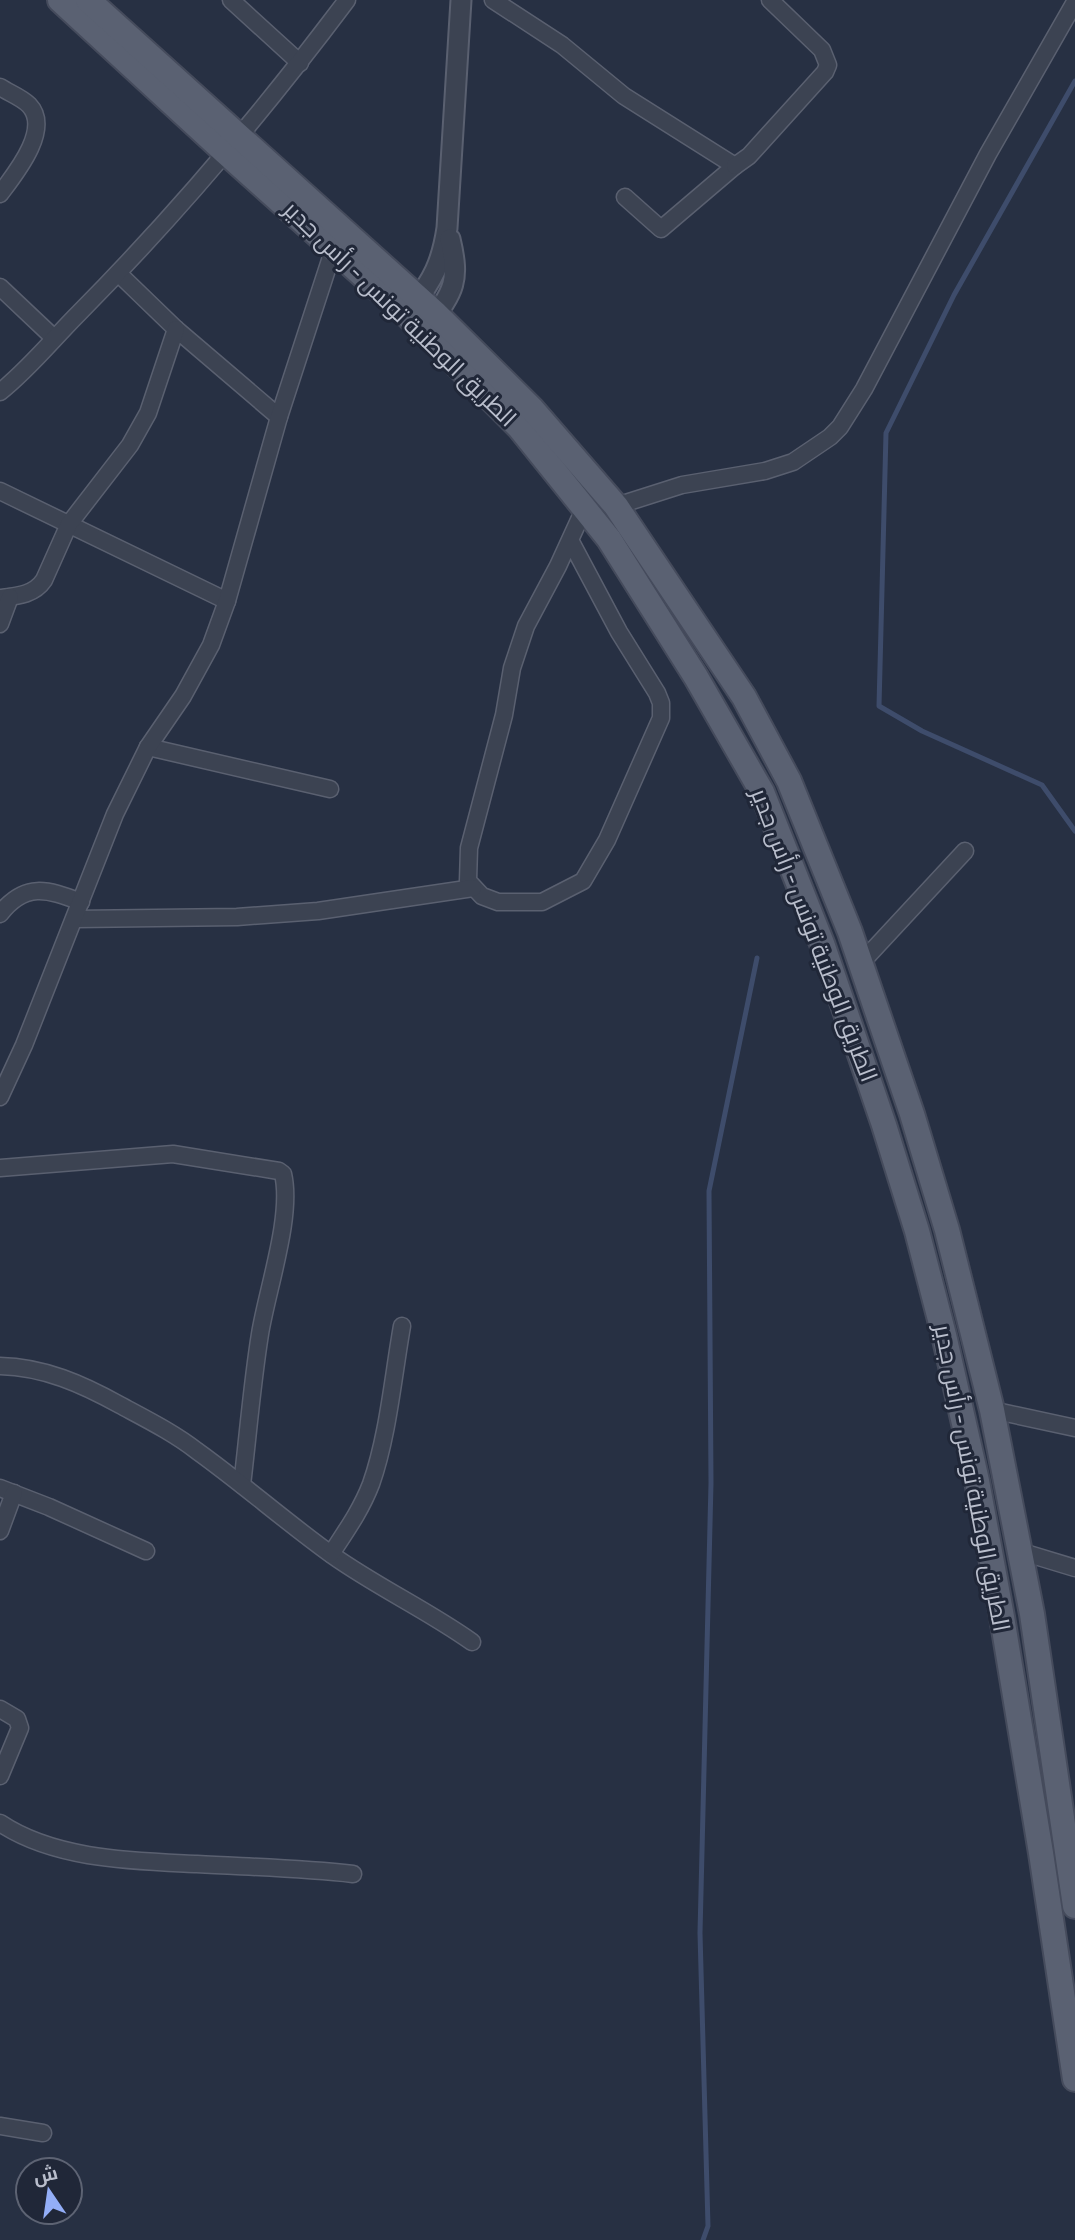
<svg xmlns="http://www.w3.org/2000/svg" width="1075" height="2240" viewBox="0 0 1075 2240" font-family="Commissioner,Cairo,sans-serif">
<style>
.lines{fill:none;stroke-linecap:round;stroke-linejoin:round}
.stream{stroke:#3e4c6b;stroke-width:5}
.minor-casing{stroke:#5a6070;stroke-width:19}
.tertiary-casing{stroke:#5a6070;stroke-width:23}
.primary-casing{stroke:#454b5c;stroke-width:28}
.minor{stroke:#3c4352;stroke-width:16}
.tertiary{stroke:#3c4352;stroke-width:19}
.primary{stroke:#5a6172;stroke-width:24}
.labels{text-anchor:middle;stroke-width:6;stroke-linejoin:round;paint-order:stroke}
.street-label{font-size:24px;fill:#b9becc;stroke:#202738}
</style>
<rect width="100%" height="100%" fill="#273043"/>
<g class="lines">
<g class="stream">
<polyline points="1075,81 954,295 886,433 879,706 922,731 1042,785 1075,831"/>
<polyline points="703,2240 708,2226 700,1933 711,1483 709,1191 757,958"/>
</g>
<defs>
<g id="minor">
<polyline points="231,0 300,63"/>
<polyline points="493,0 562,45 624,96 735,166 661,229 625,197"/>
<path d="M0 87C9 93 21 97 29 105 52 129 15 174 0 194"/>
<polyline points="735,166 749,156 825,72 828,65 822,50 770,0"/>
<polyline points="118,273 176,329 279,417"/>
<polyline points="0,287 54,338"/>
<path d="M0 392C29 369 53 339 79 313 174 217 266 108 347 0"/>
<polyline points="0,491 227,601"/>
<polyline points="616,506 682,485 765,471 793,462 830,437 840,427 864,389 988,154 1075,2"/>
<polyline points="570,540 619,632 657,693 661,703 661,718 607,840 583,881 542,902 498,902 482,896 468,881 469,848 504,715 512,668 526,626 558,566 585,507"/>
<path d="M0 598C17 596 34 595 44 580L69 524 130 445 148 413 176 329"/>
<polyline points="0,624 10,597"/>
<polyline points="148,747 330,789"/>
<path d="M0 914C25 882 47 889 81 902"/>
<polyline points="75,919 237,917 318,911 473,888"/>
<polyline points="861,963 965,851"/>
<polyline points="0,1097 24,1045 115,814 148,747 183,696 211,645 227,601 279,417 334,248"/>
<path d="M0 1168 173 1154 279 1171 283 1174C293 1216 267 1290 260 1334 252 1384 248 1435 242 1485"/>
<path d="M0 1366C44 1367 82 1384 120 1405 146 1419 174 1433 197 1451 243 1484 286 1522 332 1555 377 1587 427 1610 472 1642"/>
<polyline points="992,1410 1075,1428"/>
<polyline points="0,1488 49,1507 146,1551"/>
<polyline points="0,1531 14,1493"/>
<polyline points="1019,1551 1075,1568"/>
<path d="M331 1554C346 1531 361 1510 371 1484 388 1436 393 1377 402 1326"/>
<polyline points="0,1709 17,1719 20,1728 0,1776"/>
<path d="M0 1823C55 1860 134 1861 197 1864 249 1867 301 1868 353 1874"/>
<polyline points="0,2126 43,2133"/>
</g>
<g id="tertiary">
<path d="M411 308C433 280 442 262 447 228L461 0"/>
<path d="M429 324C454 291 460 281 450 239"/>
</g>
<g id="primary">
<polyline points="60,0 225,152 406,314 519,427 609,539 696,677 762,792 823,946 884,1125 917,1231 944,1335 977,1481 1002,1617 1041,1853 1075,2079"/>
<polyline points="88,0 436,314 532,409 616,506 744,697 789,781 850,932 912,1114 947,1230 992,1410 1032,1614 1075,1906"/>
</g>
</defs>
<use href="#minor" class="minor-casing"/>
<use href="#tertiary" class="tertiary-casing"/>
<use href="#primary" class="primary-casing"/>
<use href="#minor" class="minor"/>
<use href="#tertiary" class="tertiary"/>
<use href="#primary" class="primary"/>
</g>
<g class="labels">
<g class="street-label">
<text transform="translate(400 314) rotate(44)" y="8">الطريق الوطنية تونس - رأس جدير</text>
<text transform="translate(814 935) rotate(69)" y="8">الطريق الوطنية تونس - رأس جدير</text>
<text transform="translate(972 1478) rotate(79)" y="8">الطريق الوطنية تونس - رأس جدير</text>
</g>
</g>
<g transform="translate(49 2191) rotate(347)"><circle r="33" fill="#202738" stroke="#5d6373" stroke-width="2"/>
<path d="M0-5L12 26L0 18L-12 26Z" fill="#93aef7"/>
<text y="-10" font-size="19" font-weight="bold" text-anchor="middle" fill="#b9becc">ش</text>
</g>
</svg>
